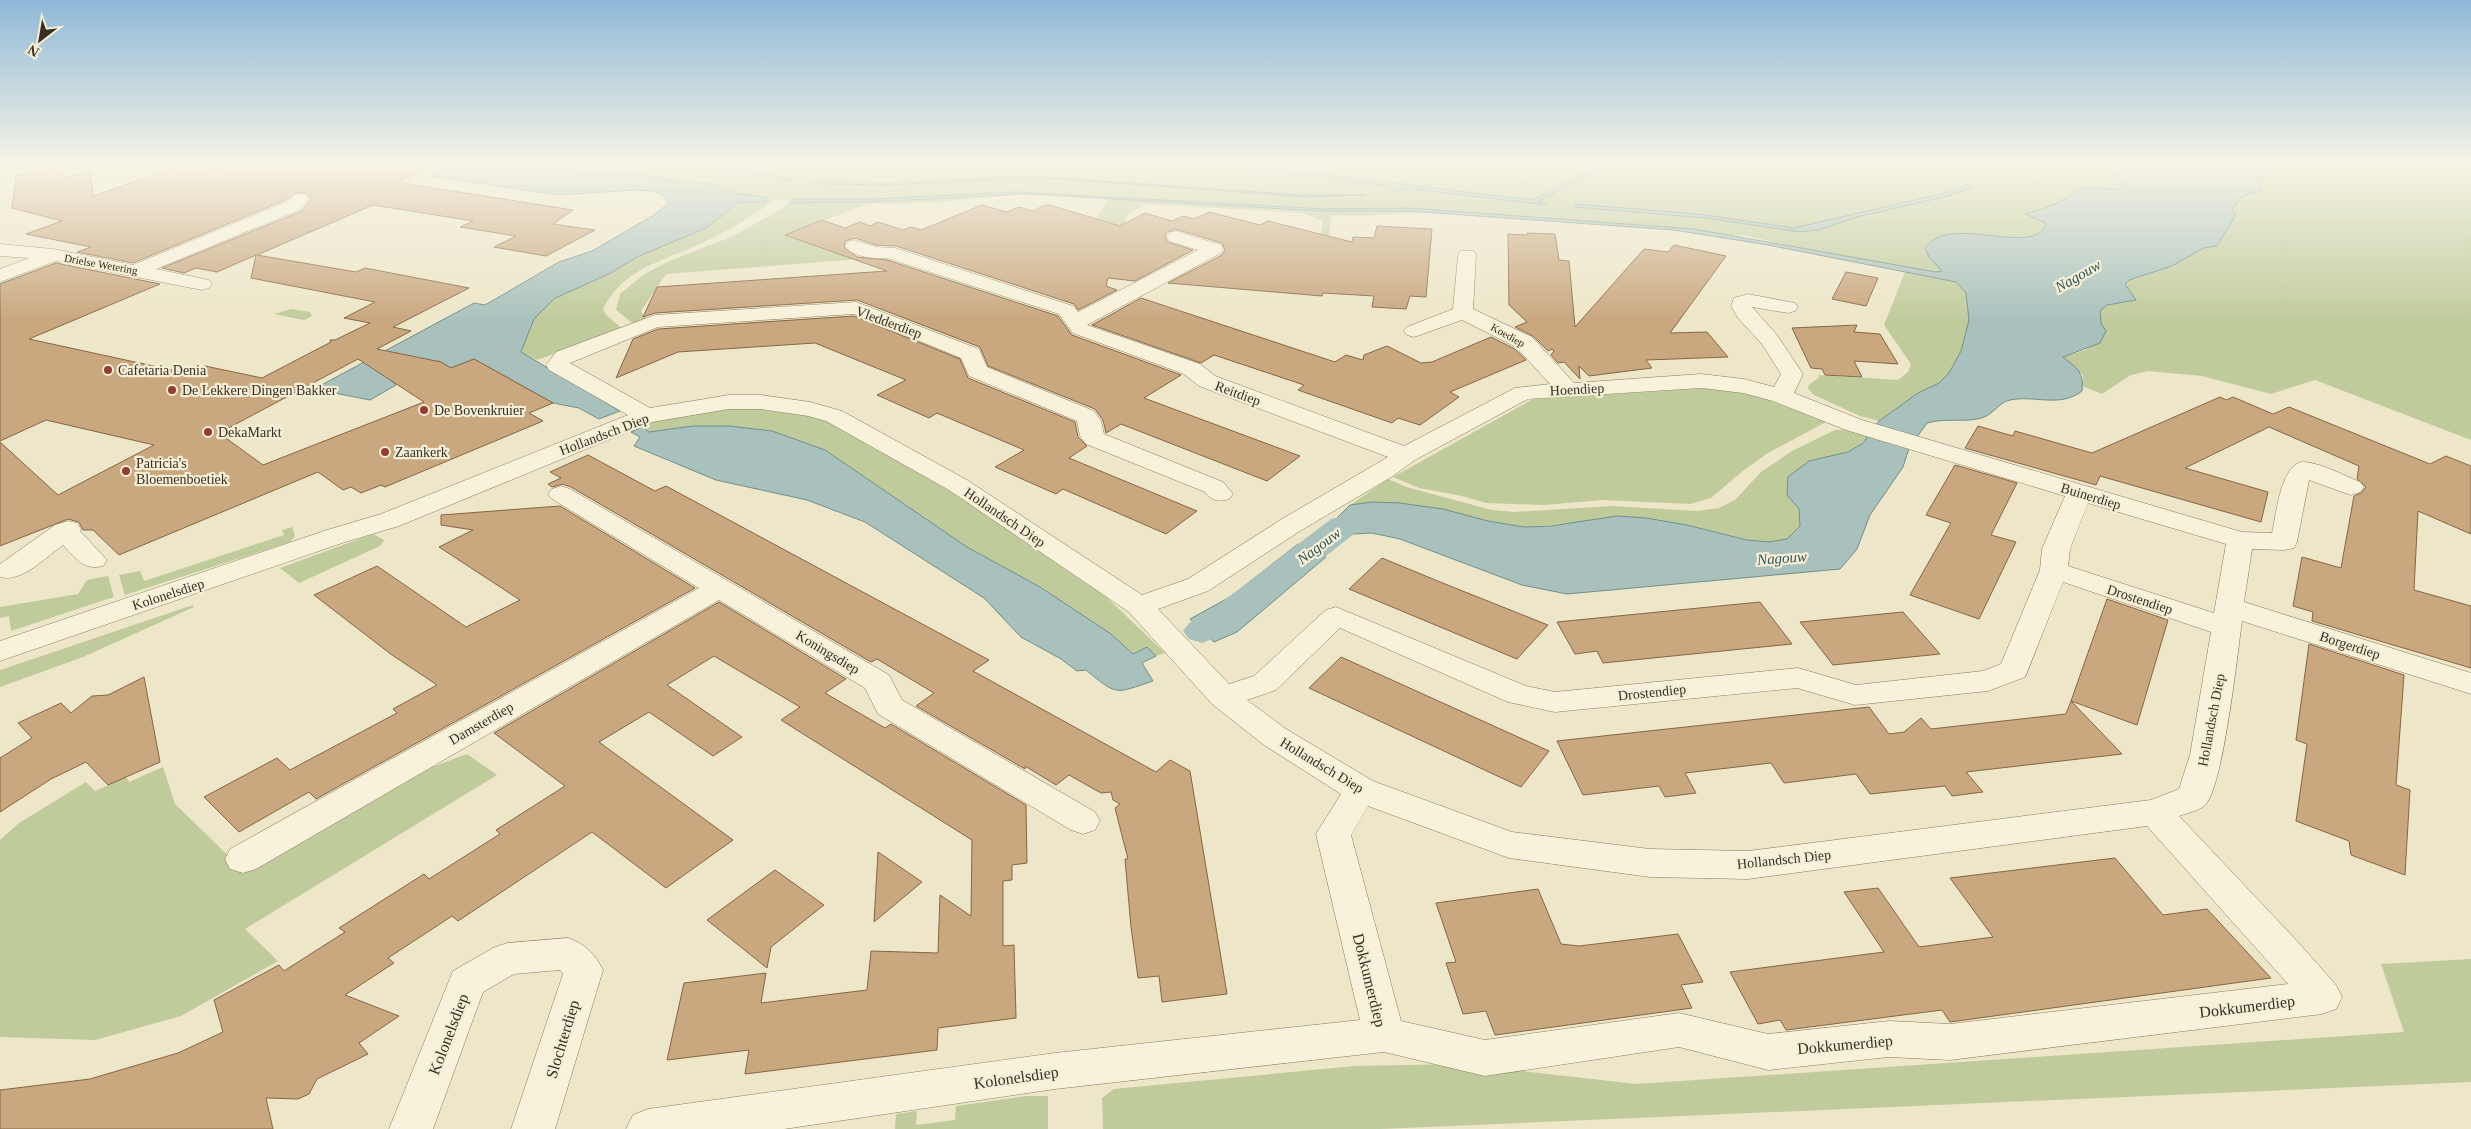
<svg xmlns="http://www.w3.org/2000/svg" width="2471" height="1129" viewBox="0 0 2471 1129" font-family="'Times New Roman',serif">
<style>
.green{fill:#c0cb9c}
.water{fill:#a9c1bd;stroke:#6f8f8b}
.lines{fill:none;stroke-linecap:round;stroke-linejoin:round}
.canal{fill:#a9c1bd;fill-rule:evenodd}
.building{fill:#c9a77f;stroke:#866644;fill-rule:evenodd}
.minor-casing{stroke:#88795d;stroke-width:1}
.minor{fill:#f8f2db;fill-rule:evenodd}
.poi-dot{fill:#953b30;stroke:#f5efd7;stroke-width:2}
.labels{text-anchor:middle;stroke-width:4.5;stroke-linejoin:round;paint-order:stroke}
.far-street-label{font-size:11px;fill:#392f20;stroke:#f5efd7}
.street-label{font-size:14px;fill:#392f20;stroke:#f5efd7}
.poi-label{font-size:14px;fill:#392f20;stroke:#f5efd7;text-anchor:start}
.water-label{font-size:15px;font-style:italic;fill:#305658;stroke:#f5efd7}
.near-street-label{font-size:16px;fill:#392f20;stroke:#f5efd7}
</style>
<rect width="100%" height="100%" fill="#ede6c8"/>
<g class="green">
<path d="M481 164H2168L2062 220 1956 282 1966 293 1969 320 1961 351 1949 373 1939 383 1918 393 1879 421 1860 416 1814 395 1808 389 1809 385 1819 377 1818 375 1898 380 1908 372 1911 364 1884 325 1905 272 1747 236 1433 211 1361 216 1332 215 1328 241 1321 236 1323 221 1302 213 1146 204 1126 216 1125 224 1090 251 1095 221 1109 199 1020 194 931 203 867 204 797 231 860 259 666 274 641 311 646 320 635 325 616 310 620 294 643 275 667 262 733 236 783 208 790 201 775 199C752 217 728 231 702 243 664 261 623 268 603 309L606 315 623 329 537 360 521 352 534 319 555 298 609 274 639 256 706 228 739 202H765L504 175 479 165Z"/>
<path d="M2289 164H2471V440L2315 380 2271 394 2202 376 2148 371 2131 375 2102 394 2082 386 2083 375 2063 357 2086 350 2106 331 2101 323 2100 311 2107 305 2136 300 2125 284 2128 280 2172 266 2204 248 2217 246C2227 224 2230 194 2258 191V181L2271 167H2287Z"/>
<polygon points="291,309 310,312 312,316 304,320 274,314"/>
<polygon points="1719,387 1750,393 1826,422 1768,453 1744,470 1711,498 1690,504 1602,500 1544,505 1486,503 1462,496 1419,488 1393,477 1533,399"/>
<polygon points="752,406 810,415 836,425 1011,527 1099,590 1165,653 1156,656 1147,647 1133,654 1111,634 1040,587 967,547 825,450 772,431 729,426 693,426 649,432 639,426 681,414"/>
<path d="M1852 429 1869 436C1853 454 1832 457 1809 461L1787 495 1799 509 1800 526 1787 539 1769 542 1747 540 1687 525 1646 518 1524 527 1488 521 1443 509 1400 503 1372 502 1350 505 1388 479 1406 487 1492 510 1514 512 1613 506 1697 511 1719 508 1735 500 1761 472 1792 451 1835 430Z"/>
<polygon points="292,527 295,536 290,542 125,595 119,575 140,571 144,581 284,535 282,530"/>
<polygon points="373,534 384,540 380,546 299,583 280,568"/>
<polygon points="108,576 114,597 11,631 9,616 0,618 0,607 78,594 87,580"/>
<polygon points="193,605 194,607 83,657 0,687 0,670"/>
<polygon points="467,754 497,775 245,929 278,961 181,1016 95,1040 0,1037 0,840 19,823 86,782 95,791 126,777 129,782 163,767 175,804 241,868 395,781"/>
<polygon points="2471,959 2471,1082 1381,1129 1103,1129 1102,1098 1114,1089 1355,1066 1460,1064 1636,1084 2404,1032 2381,964"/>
<polygon points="1027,1096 1048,1096 1048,1129 895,1129 896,1114 917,1111 916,1125 955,1120 956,1106"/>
</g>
<g class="water">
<polygon points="438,164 481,164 479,165 493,170 549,168 584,172 634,173 666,180 711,184 735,193 767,198 765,202 739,202 706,228 639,256 609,274 555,298 534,319 521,352 620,411 599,419 579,408 553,403 474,359 451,368 439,361 389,379 396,385 370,400 314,389 474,303 485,305 559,262 592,251 654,215 669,203 662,194 651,191 635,190 558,195 431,176 442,171 433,166"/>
<polygon points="703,164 716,164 792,179 790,181"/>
<polygon points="1205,164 1233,164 1533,200 1604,164 1611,164 1539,201 1546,203 1547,205 1412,189 1395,191 1390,186"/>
<path d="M2129 164H2289L2287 167 2271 168 2267 175 2258 181 2262 189C2246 198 2244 189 2232 210L2236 215 2217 246 2204 248 2172 266 2129 280 2125 284 2136 300 2107 305 2100 311 2101 323 2106 331 2100 343 2063 357C2077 368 2084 372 2082 391 2061 408 2034 395 2010 400 1997 403 1993 417 1977 419 1961 422 1944 418 1927 423L1909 448 1903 467 1870 515 1857 549 1840 569 1567 594 1522 585 1400 539 1372 533 1353 534 1336 544 1316 531 1336 519 1350 505 1372 502 1400 503 1443 509 1488 521 1524 527 1551 526 1617 516 1646 518 1687 525 1747 540 1769 542 1787 539 1800 526 1799 509 1787 495 1788 477 1809 461 1848 452 1863 443 1879 421 1918 393 1939 383 1949 373 1961 351 1969 320 1966 293 1956 282 1768 245 1674 230 1408 211H1320L1026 194 868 202 790 203 793 199H876L1016 192 1325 209 1409 208 1694 229 1936 272 1942 271 1929 257 1925 248C1950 212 2031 258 2046 225L2044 222 2025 214C2044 209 2065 202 2079 188L2121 189 2124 187 2112 175 2122 171Z"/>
<polygon points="1008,177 1046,177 1299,195 1366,195 1307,197 1058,179 1016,179 890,185 812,184 812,182 894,183"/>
<polygon points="1967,185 1974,187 1948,196 1857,217 1818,230 1800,232 1705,218 1576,207 1575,204 1698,214 1794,228 1945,193"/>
<path d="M693 426H729L772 431 825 450 967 547 1040 587 1111 634 1133 654 1147 647 1156 656 1142 663 1153 681C1114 694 1118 696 1086 670L1077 671 1061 659 1021 637 984 598 865 522 807 500 716 480 634 446 640 437 631 432 642 427 649 432Z"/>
<polygon points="1298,544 1326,557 1237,632 1214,642 1190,619 1230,597"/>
</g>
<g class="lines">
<polygon class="canal" points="1372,510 1384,513 1389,520 1384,527 1355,533 1231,631 1202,643 1189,639 1183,631 1189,623 1205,615 1331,519"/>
</g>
<g class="building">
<path d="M186 164 236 171V164H439L396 182 573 210 553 224 595 230 546 256 494 247 516 236 460 227 473 221 373 205 257 255 356 272 365 268 469 288 393 327 411 331 377 349 441 362 451 368 474 359 553 403 529 413 543 421 385 487 381 485 361 493 351 487 343 490 318 472 119 555 93 530H83L79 522 68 519 0 546V442L58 495 154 445 46 420 0 441V284L56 263 160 284 29 339 190 374 205 366 262 378 331 342 330 340H335L370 323 344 318 375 302 251 278 256 255 217 272 196 268 184 273 162 268 302 211 311 199 306 193H294L288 199 133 263 77 252 91 247 26 234 62 221 12 208 16 175 62 167 63 178 90 173 93 196ZM358 359 424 402 263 465 219 433Z"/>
<polygon points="982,205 1007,212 1019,207 1032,211 1046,205 1053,206 1120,226 1145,213 1172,221 1183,216 1194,219 1209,212 1260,225 1268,221 1352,242 1353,237 1374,238 1377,226 1432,229 1426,297 1410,296 1406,309 1372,307 1374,296 1323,293 1322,296 1168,283 1222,255 1225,250 1222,243 1175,229 1167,232 1165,236 1167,242 1193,250 1135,281 1108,278 1106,286 1117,290 1078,310 1074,304 896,246 876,245 855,238 845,241 844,247 857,257 887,260 1058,316 1072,335 1181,375 1144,398 1300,456 1267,481 1121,424 1106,433 1103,420 1095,409 988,366 980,347 857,300 655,313 643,317 657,287 887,271 785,235 822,220 845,228 860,222 870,226 878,222 903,230 911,227 921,230"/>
<polygon points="1527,233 1555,234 1559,260 1569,261 1575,327 1644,249 1668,252 1674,245 1726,256 1670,333 1707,332 1728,357 1646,360 1652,368 1589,376 1579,366 1580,379 1564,362 1558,363 1551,355 1554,351 1552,349 1548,351 1533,336 1515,327 1527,322 1509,305 1508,234 1527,235"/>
<polygon points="1846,272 1878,278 1866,306 1832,299"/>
<polygon points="1141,298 1335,362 1346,355 1363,360 1364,355 1387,346 1421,363 1432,362 1491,337 1515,349 1526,360 1450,392 1459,397 1420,425 1398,418 1392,423 1298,390 1304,385 1214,355 1201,363 1092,325"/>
<polygon points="854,316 960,359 968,378 1075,422 1078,437 1087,446 1069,458 1197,511 1166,534 1063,489 1056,494 995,467 1024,450 937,413 929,418 877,395 906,380 815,343 678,352 616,378 633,339 658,329"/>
<polygon points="1857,325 1854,332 1880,334 1898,364 1854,361 1862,377 1825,375 1822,369 1811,368 1792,328"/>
<polygon points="2220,397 2226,400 2233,397 2273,414 2289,407 2430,464 2446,456 2471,466 2471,534 2418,511 2414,590 2471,606 2471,668 2312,621 2313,612 2293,606 2302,557 2341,568 2354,496 2361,493 2366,487 2357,479 2359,466 2269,427 2185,468 2268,492 2261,522 2100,476 2096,485 1965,448 1978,426 2013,436 2015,431 2092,453"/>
<polygon points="588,455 655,491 666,486 989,660 973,671 1156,772 1170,760 1190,771 1227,994 1162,1002 1159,976 1138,978 1131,927 1125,859 1128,859 1115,808 1120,804 1113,800 1111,792 1101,793 1069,775 1056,785 1025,766 1025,769 916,706 934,693 877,659 871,662 571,487 562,484 552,487 548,484 561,478 550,472"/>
<polygon points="1955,465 2017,483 1991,535 2016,542 1979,619 1910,595 1951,523 1926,515"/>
<polygon points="560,506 695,588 316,799 309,792 239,832 204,797 277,758 290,770 397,713 393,709 437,685 392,655 314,595 377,566 466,627 520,600 439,547 473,530 441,525 441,515"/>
<polygon points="1382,558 1450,586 1548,625 1517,659 1349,589"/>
<polygon points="2107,599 2168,620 2137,725 2071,701"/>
<polygon points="719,602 846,679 825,693 885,728 891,724 1026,805 1027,863 1012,865 1012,880 1003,881 1003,946 1014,945 1016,1018 938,1028 937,1050 745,1074 749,1050 667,1060 684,983 766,973 761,1003 867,990 871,951 938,953 940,895 971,916 972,840 781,720 800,707 714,656 667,685 742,737 713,756 649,712 599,742 733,840 666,888 592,832 458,921 452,916 388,958 394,963 345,995 399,1016 359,1043 368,1054 317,1079 309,1094 298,1099 266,1098 273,1129 0,1129 0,1090 90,1079 178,1053 223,1032 214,1000 279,965 284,971 345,932 339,928 424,874 429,879 500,834 496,830 565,786 494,733"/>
<polygon points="1760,602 1792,644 1603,663 1597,651 1575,654 1557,622"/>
<polygon points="1903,612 1940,654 1833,665 1800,622"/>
<polygon points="2309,644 2404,675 2396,785 2410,790 2405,875 2351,855 2349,841 2296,821 2307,744 2296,740"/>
<polygon points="1341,657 1549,751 1521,787 1309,688"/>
<polygon points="144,677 160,762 108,785 86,762 51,779 0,812 0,758 32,738 18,723 61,703 71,713 92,696 108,695"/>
<polygon points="2071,701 2122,754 1966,772 1983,792 1952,796 1945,786 1870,794 1856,774 1784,783 1771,763 1685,773 1696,793 1665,797 1659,786 1583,795 1557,741 1869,707 1889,734 1904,732 1921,718 1931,729 2066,714"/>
<polygon points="878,852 922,882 874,922"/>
<polygon points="2115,858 2163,915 2207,909 2271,978 1950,1022 1942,1010 1786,1030 1780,1020 1758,1024 1730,972 1884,952 1844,892 1878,888 1919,947 1993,937 1950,878"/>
<polygon points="775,870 824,905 771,947 767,968 707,920"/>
<polygon points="1538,889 1561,944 1579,946 1678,934 1703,982 1681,985 1692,1008 1495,1035 1486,1011 1463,1014 1446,963 1456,962 1436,903"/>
</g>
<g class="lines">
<defs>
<g id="minor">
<polygon points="300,194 306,195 309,199 301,209 156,269 209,280 212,284 209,288 202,290 56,261 0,282 0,269 29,258 0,256 0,244 53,249 133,265 289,201 294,195"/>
<path d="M1176 231 1221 245 1223 249 1221 253 1087 325 1200 364 1215 376 1404 446 1515 388 1550 384 1516 347 1462 320 1414 337 1407 335 1403 331 1407 327 1453 309 1458 255 1460 251H1474L1476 255 1473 309 1532 337 1574 383 1701 374 1744 379 1774 387 1781 374 1762 344 1738 318 1731 306 1734 298 1748 294 1795 303 1798 307 1795 311 1788 313 1752 307 1777 335 1803 374 1794 393 1862 420 2242 532 2272 533C2276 516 2281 460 2305 462 2323 464 2343 475 2360 482L2364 487 2360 492 2351 495 2342 492 2309 480 2297 542 2294 548 2284 550 2252 549 2244 602 2471 673V694L2242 621C2238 649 2223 792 2204 806 2198 811 2187 813 2179 816L2296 940 2336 985 2342 997 2336 1009 2322 1014 1950 1060 1889 1057 1768 1070 1679 1047 1485 1076 1384 1052 1055 1089 784 1129H626L633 1115 648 1109 1055 1053 1360 1020 1316 834 1341 794 1264 745 1212 704 1129 612 949 490 826 421 808 416 761 409H729L652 422 399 526 345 542 0 661V641L327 530 381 514 628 415 549 370 546 365 556 352 655 315 856 302 979 349 987 367 1094 411 1101 421 1104 434 1223 482 1233 494 1229 499C1218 502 1212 501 1205 492L1086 444 1080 436 1077 421 969 376 961 358 854 314 658 327 570 363 650 408 729 395H761L810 402 842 411 967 480 1142 595 1188 579 1282 519 1388 457 1199 386 1184 374 1073 333 1059 314 887 258C874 259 852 257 845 246L847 242 854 240 876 247 895 248 1073 306 1078 312 1198 250 1169 241 1167 237 1169 233ZM1701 388 1743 393 1773 401 1846 430 2065 496 2042 549 2040 570 2001 664 1983 671 1856 685 1798 668 1555 692 1526 686 1336 607 1326 610 1254 676 1229 684 1158 609 1208 591 1300 531 1393 476 1415 460 1528 399ZM2088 503 2226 544 2214 613 2068 566 2070 549ZM2063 582 2211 632 2190 755 2179 789 2151 800 1748 851 1650 849 1512 832 1373 781 1286 729 1247 700 1276 690 1340 628 1508 702 1555 712 1797 688 1855 705 1988 691 2025 677ZM1368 806 1509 858 1650 877 1748 879 2147 826 2288 984 1950 1024 1889 1021 1768 1034 1679 1013 1485 1040 1401 1021 1351 835Z"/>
<polygon points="561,486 570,489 889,675 902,700 1095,812 1100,821 1095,830 1083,834 1071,830 878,714 865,688 719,600 256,869 243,873 230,869 225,859 230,849 699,588 552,499 548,494 552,489"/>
<path d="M68 521 77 523 81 529 80 531 107 560 103 566C83 571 76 558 63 545 46 557 22 583 0 577V564L55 525Z"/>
<path d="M568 938C585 944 595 954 603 970L555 1129H511L563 974 560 970 514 974 483 992 433 1129H389L453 971 493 948 507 943Z"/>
</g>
</defs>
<use href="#minor" class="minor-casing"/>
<use href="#minor" class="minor"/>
</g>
<linearGradient id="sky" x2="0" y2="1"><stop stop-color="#8fb9d7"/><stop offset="0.51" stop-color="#f7f4e6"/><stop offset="1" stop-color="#f7f4e6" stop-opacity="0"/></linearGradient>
<rect width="2471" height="322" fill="url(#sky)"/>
<g class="poi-dot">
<circle cx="108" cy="370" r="5"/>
<circle cx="172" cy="390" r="5"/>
<circle cx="424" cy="410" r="5"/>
<circle cx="208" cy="432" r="5"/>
<circle cx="385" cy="452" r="5"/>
<circle cx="126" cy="471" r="5"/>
</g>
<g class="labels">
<g class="far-street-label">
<text transform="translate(101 264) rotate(10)" y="4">Drielse Wetering</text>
<text transform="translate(1508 335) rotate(29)" y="4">Koediep</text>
</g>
<g class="street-label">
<text transform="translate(889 322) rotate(20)" y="5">Vledderdiep</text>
<text transform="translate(1577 389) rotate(-3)" y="5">Hoendiep</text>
<text transform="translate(1238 393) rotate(20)" y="5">Reitdiep</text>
<text transform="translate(604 434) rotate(-21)" y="5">Hollandsch Diep</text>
<text transform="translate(2091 496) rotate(17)" y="5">Buinerdiep</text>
<text transform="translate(1005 517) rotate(34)" y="5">Hollandsch Diep</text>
<text transform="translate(168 594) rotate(-18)" y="5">Kolonelsdiep</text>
<text transform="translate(2140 599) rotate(18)" y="5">Drostendiep</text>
<text transform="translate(2350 645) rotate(18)" y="5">Borgerdiep</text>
<text transform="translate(828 652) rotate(31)" y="5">Koningsdiep</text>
<text transform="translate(1652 692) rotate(-6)" y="5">Drostendiep</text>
<text transform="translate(2211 720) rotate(-79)" y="5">Hollandsch Diep</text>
<text transform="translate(481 723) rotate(-30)" y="5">Damsterdiep</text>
<text transform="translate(1322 765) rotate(31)" y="5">Hollandsch Diep</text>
<text transform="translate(1784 859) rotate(-6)" y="5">Hollandsch Diep</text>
</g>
<g class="poi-label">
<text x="118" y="375">Cafetaria Denia</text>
<text x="182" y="395">De Lekkere Dingen Bakker</text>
<text x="434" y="415">De Bovenkruier</text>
<text x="218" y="437">DekaMarkt</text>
<text x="395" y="457">Zaankerk</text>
<text x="136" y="468">Patricia's<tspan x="136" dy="16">Bloemenboetiek</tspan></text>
</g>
<g class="water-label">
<text transform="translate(2078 276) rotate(-30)" y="5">Nagouw</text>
<text transform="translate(1319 546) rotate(-37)" y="5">Nagouw</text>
<text transform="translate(1782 558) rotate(-4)" y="5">Nagouw</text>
</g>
<g class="near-street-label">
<text transform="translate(1370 980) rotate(76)" y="6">Dokkumerdiep</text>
<text transform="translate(2247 1006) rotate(-7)" y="6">Dokkumerdiep</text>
<text transform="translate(448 1034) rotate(-69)" y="6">Kolonelsdiep</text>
<text transform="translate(562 1039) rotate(-73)" y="6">Slochterdiep</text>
<text transform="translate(1845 1044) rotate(-5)" y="6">Dokkumerdiep</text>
<text transform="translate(1016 1077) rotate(-8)" y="6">Kolonelsdiep</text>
</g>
</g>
<g transform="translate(40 40) rotate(211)" stroke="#f5efd7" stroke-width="4" paint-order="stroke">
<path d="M0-4L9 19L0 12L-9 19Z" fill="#392f20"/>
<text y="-8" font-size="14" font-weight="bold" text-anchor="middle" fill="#392f20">N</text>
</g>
</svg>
